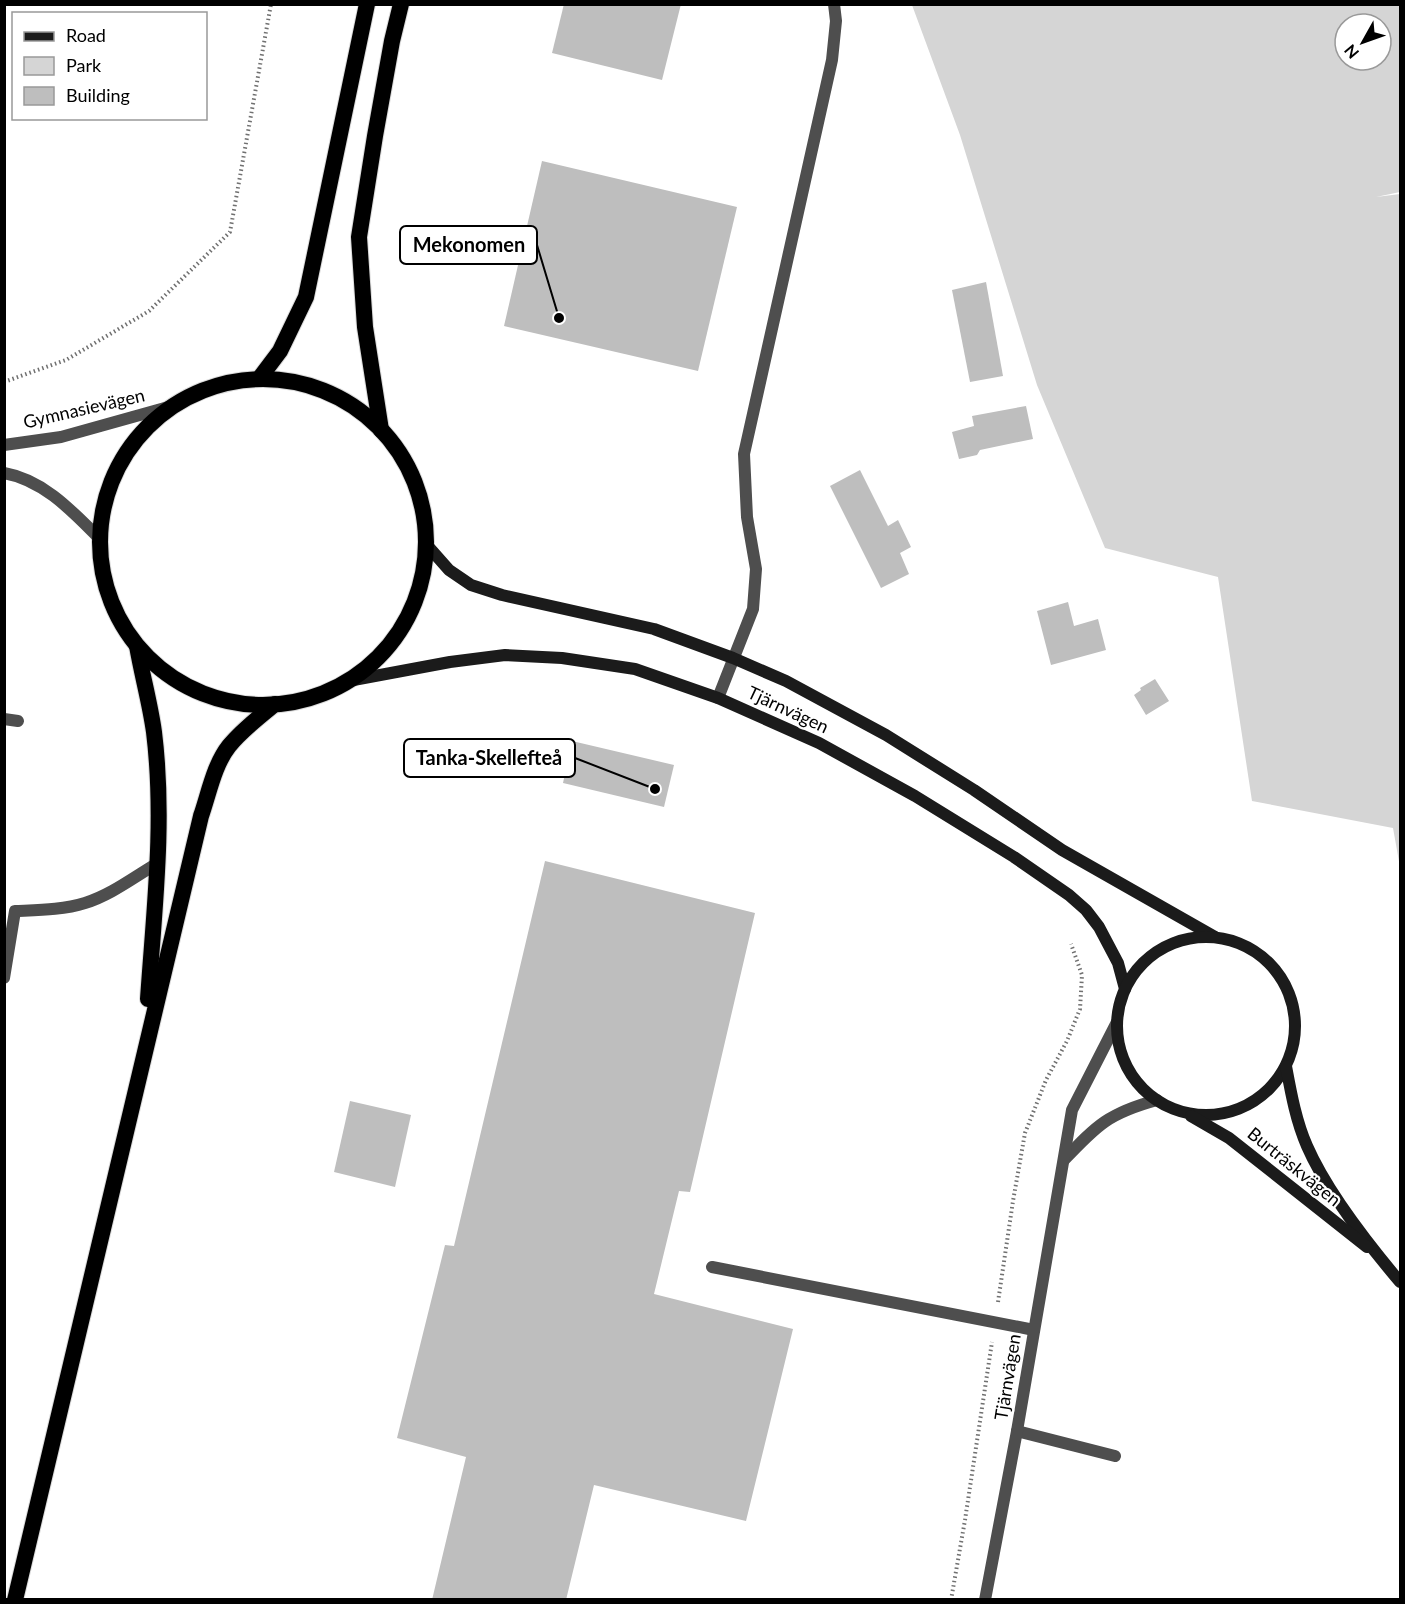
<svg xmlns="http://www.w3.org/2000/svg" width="1405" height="1604" viewBox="0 0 1405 1604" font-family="Lato,sans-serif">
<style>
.green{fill:#d5d5d5;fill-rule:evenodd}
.building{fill:#bebebe}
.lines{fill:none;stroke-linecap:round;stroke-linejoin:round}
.trunk-casing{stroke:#dbdbdb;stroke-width:18}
.path{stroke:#707070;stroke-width:4;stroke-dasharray:1.5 3;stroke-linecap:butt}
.service{stroke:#4e4e4e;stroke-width:12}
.minor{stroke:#4e4e4e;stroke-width:12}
.tertiary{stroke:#4e4e4e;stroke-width:12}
.secondary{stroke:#1b1b1b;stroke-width:12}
.trunk{stroke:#000;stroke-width:16}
.labels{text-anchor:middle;stroke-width:4.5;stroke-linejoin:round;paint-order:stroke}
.street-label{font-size:18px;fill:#000;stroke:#fff}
.leader{fill:none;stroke:#000;stroke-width:2}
.callout-dot{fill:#000;stroke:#fff;stroke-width:2}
.callout{fill:#fff;stroke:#000;stroke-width:2}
.callout-label{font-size:20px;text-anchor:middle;font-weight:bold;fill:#000}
</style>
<rect width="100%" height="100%" fill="#fff"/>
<path class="green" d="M912 5H1400V192L1376 197 1400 194V867L1393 828 1252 801 1218 577 1105 548 1037 385 960 135ZM1345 24H1381V60H1345Z"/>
<g class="building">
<polygon points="564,4 681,4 662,80 552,53"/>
<polygon points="542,161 737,207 698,371 504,326"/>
<polygon points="986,282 1003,376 970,382 952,290"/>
<polygon points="1026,406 1033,439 980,450 977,455 959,459 952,432 974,426 972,416"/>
<polygon points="860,470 888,526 898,520 911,547 900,553 909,574 881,588 830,486"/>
<polygon points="1068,602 1074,626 1098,619 1106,650 1051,665 1037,611"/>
<polygon points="1155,679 1169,701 1146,715 1134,695 1141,690 1140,688"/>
<polygon points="572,741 674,765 664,807 563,783"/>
<polygon points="545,861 755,913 690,1192 679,1191 654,1294 793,1329 746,1521 594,1485 566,1600 432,1600 466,1457 397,1438 445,1245 454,1246"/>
<polygon points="350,1101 411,1115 395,1187 334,1172"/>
</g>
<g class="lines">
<defs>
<g id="trunk">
<polyline points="259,379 280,351 306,297 367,4"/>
<circle cx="263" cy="542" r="163"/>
<polyline points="381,430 365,327 359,237 375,136 392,41 401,4"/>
<path d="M137 646C142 675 150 703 154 732 165 821 154 911 148 999"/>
<path d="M15 1600 201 816C209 793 214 765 229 746 242 730 259 717 275 704"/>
</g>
</defs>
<use href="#trunk" class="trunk-casing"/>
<g class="path">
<polyline points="4,382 66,360 149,311 230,232 271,4"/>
<polyline points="998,1302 1013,1201 1025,1133 1046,1080 1067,1041 1080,1009 1082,975 1071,944"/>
<polyline points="951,1600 965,1520 992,1342"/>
</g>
<g class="service">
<polyline points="4,719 18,721"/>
<path d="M4 978 15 911C38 910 63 910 85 903 111 895 134 877 158 863"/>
<polyline points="712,1267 1034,1330"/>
<polyline points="1017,1431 1115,1456"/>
</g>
<g class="minor">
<polyline points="4,445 61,437 172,406"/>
<path d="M4 473C44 480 73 512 100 539"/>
<polyline points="718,698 753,609 756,569 747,517 744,454 832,60 836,21 834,4"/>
</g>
<g class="tertiary">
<path d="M1064 1160C1097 1125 1109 1113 1157 1100"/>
<polyline points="985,1600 1017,1431 1072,1110 1117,1022"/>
</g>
<g class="secondary">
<polyline points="426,544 449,570 471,585 502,595 654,629 733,658 786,681 886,735 974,790 1062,850 1215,937"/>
<polyline points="348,681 450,662 505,655 562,658 635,669 718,698 819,743 915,796 1014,857 1069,895 1086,910 1099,927 1118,963 1125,989"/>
<circle cx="1206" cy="1026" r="89"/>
<path d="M1286 1066C1291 1093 1296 1121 1307 1146 1327 1192 1368 1244 1400 1282"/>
<polyline points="1191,1116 1229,1138 1367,1247"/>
</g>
<use href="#trunk" class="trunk"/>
</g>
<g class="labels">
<g class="street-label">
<text transform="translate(84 409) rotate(-13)" y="6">Gymnasievägen</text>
<text transform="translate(788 710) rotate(25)" y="6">Tjärnvägen</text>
<text transform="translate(1294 1167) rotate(39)" y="6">Burträskvägen</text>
<text transform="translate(1008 1377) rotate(-81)" y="6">Tjärnvägen</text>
</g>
</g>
<path class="leader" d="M559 318L537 245M655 789L575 758"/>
<g class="callout-dot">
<circle cx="559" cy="318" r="6"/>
<circle cx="655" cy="789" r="6"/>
</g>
<g class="callout">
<rect x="400" y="226" width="137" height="38" rx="6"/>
<rect x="404" y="739" width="171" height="38" rx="6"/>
</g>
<g class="callout-label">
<text x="469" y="252">Mekonomen</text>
<text x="489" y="765">Tanka-Skellefteå</text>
</g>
<rect width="1405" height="1604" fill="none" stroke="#000000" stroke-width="12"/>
<rect x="12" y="12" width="195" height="108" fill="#ffffff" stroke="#999999" stroke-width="1.5"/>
<rect x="24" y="32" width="30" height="9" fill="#1b1b1b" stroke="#999999" stroke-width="1.5"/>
<text x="66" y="42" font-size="18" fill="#000000">Road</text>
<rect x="24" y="57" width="30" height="18" fill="#d5d5d5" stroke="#999999" stroke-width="1.5"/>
<text x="66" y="72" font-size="18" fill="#000000">Park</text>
<rect x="24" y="87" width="30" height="18" fill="#bebebe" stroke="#999999" stroke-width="1.5"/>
<text x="66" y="102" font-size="18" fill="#000000">Building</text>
<g transform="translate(1363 42) rotate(230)"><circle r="28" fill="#ffffff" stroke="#999999" stroke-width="1.5"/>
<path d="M0-4.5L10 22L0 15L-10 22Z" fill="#000000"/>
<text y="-9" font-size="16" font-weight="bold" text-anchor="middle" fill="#000000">N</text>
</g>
</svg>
